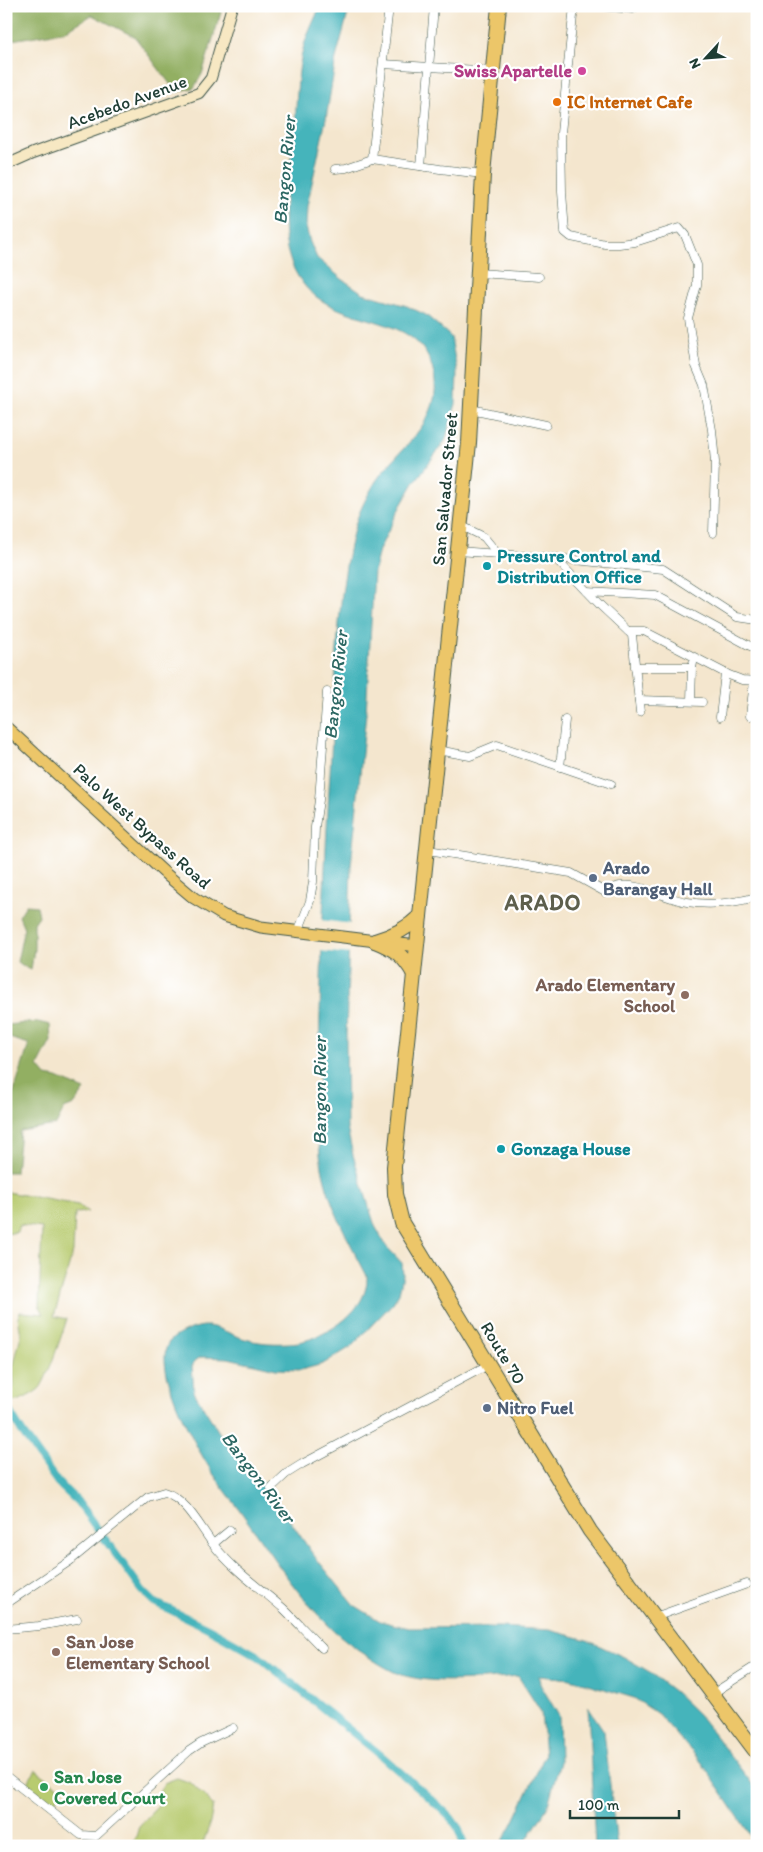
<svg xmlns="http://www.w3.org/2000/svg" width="763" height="1852" viewBox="0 0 763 1852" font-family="Itim,sans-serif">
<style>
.green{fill:#b8cb6f;stroke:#6c8452}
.forest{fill:#92af62;stroke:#58764b}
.water{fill:#44b4bb;stroke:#327878}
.pier{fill:#f4e6ce}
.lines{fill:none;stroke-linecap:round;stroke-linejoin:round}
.canal{stroke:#44b4bb;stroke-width:8}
.street-casing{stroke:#3f564b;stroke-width:9}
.secondary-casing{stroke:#3f564b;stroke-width:12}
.primary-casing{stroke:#3f564b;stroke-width:13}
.highway-casing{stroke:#3f564b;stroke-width:16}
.street{stroke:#fff;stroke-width:8}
.secondary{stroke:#f7e8c3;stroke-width:10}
.primary{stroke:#ecc669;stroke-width:11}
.highway{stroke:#ecc669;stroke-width:14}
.hotel-dot{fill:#d1479c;stroke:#fff;stroke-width:2}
.food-dot{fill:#e8710a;stroke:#fff;stroke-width:2}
.culture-dot{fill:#0f9aa8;stroke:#fff;stroke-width:2}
.service-dot{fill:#5c6f8a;stroke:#fff;stroke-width:2}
.education-dot{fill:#8d6e63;stroke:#fff;stroke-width:2}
.leisure-dot{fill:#2e9e5b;stroke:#fff;stroke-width:2}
.labels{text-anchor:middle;stroke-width:4.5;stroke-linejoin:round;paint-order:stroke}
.hotel-label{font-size:18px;font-weight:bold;fill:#b23c85;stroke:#fff;text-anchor:end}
.street-label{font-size:18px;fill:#1f3d34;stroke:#fff}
.food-label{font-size:18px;font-weight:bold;fill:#c56008;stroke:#fff;text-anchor:start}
.culture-label{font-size:18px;font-weight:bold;fill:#0d838f;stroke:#fff;text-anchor:start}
.service-label{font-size:18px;font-weight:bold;fill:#4e5e75;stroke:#fff;text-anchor:start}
.education-label{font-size:18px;font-weight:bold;fill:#785e54;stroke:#fff;text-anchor:end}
.leisure-label{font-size:18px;font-weight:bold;fill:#27864d;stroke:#fff;text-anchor:start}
.water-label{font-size:19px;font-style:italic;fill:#2c6763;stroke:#fff}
.district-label{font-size:22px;font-weight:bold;letter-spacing:1px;fill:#5d5f4c;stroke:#fff}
</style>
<rect width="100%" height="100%" fill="#fff"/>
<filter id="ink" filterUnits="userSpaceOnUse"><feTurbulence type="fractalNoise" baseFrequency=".02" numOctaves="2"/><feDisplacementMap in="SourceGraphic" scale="10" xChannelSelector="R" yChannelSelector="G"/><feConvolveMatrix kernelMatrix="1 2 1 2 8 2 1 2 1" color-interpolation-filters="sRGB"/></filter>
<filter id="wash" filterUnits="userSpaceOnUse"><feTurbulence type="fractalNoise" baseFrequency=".0096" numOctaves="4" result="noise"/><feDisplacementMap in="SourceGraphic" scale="20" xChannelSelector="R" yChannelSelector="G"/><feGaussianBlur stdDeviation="1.12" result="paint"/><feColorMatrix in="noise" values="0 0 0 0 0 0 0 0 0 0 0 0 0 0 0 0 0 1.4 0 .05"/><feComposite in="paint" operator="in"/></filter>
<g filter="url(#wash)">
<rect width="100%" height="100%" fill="#f4e6ce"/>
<g class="green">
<path d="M6 1190 7 1192 78 1205 88 1212 75 1213 73 1252 54 1316 67 1319C63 1331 46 1383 39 1389 29 1397 18 1401 6 1404V1397L14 1386 13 1368 21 1335 18 1317 20 1312 44 1314 39 1305 42 1228 19 1225 17 1232 6 1234Z"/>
<polygon points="36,1770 63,1790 53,1804 26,1784"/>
<polygon points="177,1778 191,1783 213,1805 210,1823 202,1846 131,1846 132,1842 136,1837 139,1826 159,1805 160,1790 164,1783"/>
</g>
<g class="forest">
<polygon points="6,6 223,6 202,74 194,88 176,92 135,37 92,15 65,31 6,41"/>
<polygon points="26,905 37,906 39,916 34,923 34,949 31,970 17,962 24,928 19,916"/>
<polygon points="38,1022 50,1025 51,1041 38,1066 46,1076 57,1078 85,1090 74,1105 64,1109 56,1125 20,1131 16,1172 6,1172 6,1098 13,1095 29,1044 6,1037 6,1025"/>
</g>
<g class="water">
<path d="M320 6H350L336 58 326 119 307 206 306 227 310 242 317 258 342 279 363 293 407 306 426 315 441 328 451 337 457 371 456 404 445 441 414 483 400 507 379 550 374 571 366 713 351 866 346 1039 347 1128 353 1155 375 1226 387 1247 402 1263 403 1275 399 1293 393 1303 351 1347 323 1364 301 1370 276 1369 228 1358 201 1357 195 1361 192 1366 194 1392 227 1445 270 1491 312 1553 354 1605 380 1621 409 1628 500 1627 549 1630 587 1640 624 1657 648 1671 675 1692 698 1714 757 1790V1845L702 1763 658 1714 634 1698 571 1679 539 1676 540 1684 559 1716 560 1762 547 1808 523 1846H500L513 1823 545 1755 541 1712 518 1676C480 1679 430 1687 394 1672 375 1663 345 1641 330 1627 297 1595 272 1556 246 1519 236 1504 224 1490 214 1475 198 1451 151 1368 169 1342 176 1334 197 1325 208 1326 222 1328 235 1337 249 1340 263 1344 285 1344 299 1342 329 1336 369 1309 367 1276 349 1241 329 1206 322 1167 316 1137 318 1106 319 1076 319 1043 320 1011 321 978 323 892 328 806 333 720 337 655 338 588 355 525 359 511 368 494 376 481 397 450 439 424 435 382 427 307 342 332 304 285 270 243 289 183 294 136 297 107 296 73 304 45 308 32 315 19 320 6Z"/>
<polygon points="588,1707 604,1731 617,1846 595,1846"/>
</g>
<polygon class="pier" points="320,920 352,924 351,954 319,951"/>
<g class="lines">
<polyline class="canal" points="6,1406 22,1432 58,1483 77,1501 142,1590 154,1602 208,1628 258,1656 377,1752 431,1799 451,1818 459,1829 464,1846"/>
</g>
</g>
<g filter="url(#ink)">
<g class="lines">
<defs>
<g id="street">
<polyline points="574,6 561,133 562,192 565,232 571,237 605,244 619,244 635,242 679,228 685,235 697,265 697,285 688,318 696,366 704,385 712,430 715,462 713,533"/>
<polyline points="599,6 633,9 633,6"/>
<polyline points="383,64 493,71"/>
<polyline points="372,159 389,6"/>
<polyline points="421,166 434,6"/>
<polyline points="335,169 346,168 372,159 440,169 483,174"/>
<polyline points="478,273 539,277"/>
<polyline points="471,409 546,425"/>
<polyline points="460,525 484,537 497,553"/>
<polyline points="458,551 555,558 601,606 632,635 640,712"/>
<polyline points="555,558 663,569 737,617 757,620"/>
<polyline points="587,591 655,595 750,646 757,647"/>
<polyline points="628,631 644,631 729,675 742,680 757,681"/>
<polyline points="635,667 692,667"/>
<polyline points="639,700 702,702"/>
<polyline points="691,701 692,668 693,663"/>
<polyline points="750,716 754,681"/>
<polyline points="720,717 725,673"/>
<polyline points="437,750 470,756 497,745 611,784"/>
<polyline points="560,767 565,720"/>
<path d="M428 850 571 873 605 892C610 890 615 887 620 886 636 882 671 900 687 902 711 906 734 903 757 897"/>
<polyline points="298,932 310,901 313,882 315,827 319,800 327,692"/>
<polyline points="271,1488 286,1474 302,1464 488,1365"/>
<polyline points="213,1544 230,1530"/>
<path d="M6 1604 70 1561 148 1497 164 1492C186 1498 200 1527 213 1544 233 1570 260 1588 284 1609 297 1622 309 1635 322 1648"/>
<polyline points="655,1617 747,1584"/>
<polyline points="6,1629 39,1626 77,1619"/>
<polyline points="712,1694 757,1665"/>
<polyline points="6,1776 81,1835 96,1836 189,1751 201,1743 233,1728"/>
</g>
<polyline id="secondary" points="6,165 33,153 199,93 211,78 232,6"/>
<polyline id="primary" points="6,727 168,876 194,898 224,916 261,927 417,946"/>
<g id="highway">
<polyline points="499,6 483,174 469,443 394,1167 395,1194 402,1223 590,1531 757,1753"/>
<path d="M375 941C393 936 407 929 420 916"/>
<path d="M375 941C395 949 403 955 414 974"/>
</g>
</defs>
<use href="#street" class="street-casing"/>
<use href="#secondary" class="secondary-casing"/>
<use href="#primary" class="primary-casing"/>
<use href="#highway" class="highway-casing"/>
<use href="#street" class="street"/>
<use href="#secondary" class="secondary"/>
<use href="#primary" class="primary"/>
<use href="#highway" class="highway"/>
</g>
</g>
<circle class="hotel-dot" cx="582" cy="71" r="5"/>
<circle class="food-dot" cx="557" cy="102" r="5"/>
<g class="culture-dot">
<circle cx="487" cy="566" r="5"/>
<circle cx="501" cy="1149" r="5"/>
</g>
<g class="service-dot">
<circle cx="593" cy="878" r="5"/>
<circle cx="487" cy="1408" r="5"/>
</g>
<g class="education-dot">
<circle cx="685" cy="995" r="5"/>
<circle cx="56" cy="1652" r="5"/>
</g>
<circle class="leisure-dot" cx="44" cy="1787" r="5"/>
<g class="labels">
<g class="hotel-label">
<text x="572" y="77">Swiss Apartelle</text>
</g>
<g class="street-label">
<text transform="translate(127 102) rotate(-20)" y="6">Acebedo Avenue</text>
<text transform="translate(445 489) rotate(-85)" y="6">San Salvador Street</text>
<text transform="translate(142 826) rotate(42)" y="6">Palo West Bypass Road</text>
<text transform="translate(503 1353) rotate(59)" y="6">Route 70</text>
</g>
<g class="food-label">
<text x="567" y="108">IC Internet Cafe</text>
</g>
<g class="culture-label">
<text x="497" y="562">Pressure Control and<tspan x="497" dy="21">Distribution Office</tspan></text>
<text x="511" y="1155">Gonzaga House</text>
</g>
<g class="service-label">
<text x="603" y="874">Arado<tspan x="603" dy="21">Barangay Hall</tspan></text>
<text x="497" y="1414">Nitro Fuel</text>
</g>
<g class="education-label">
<text x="675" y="991">Arado Elementary<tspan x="675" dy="21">School</tspan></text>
<text x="66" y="1648" text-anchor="start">San Jose<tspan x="66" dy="21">Elementary School</tspan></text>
</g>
<g class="leisure-label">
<text x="54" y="1783">San Jose<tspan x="54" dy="21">Covered Court</tspan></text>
</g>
<g class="water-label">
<text transform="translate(284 170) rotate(-85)" y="7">Bangon River</text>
<text transform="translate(335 685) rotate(-84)" y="7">Bangon River</text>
<text transform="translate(319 1091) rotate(-90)" y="7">Bangon River</text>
<text transform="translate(259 1477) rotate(53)" y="7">Bangon River</text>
</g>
<g class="district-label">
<text x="543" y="910">ARADO</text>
</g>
</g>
<rect width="763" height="1852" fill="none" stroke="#fff" stroke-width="25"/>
<g transform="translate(706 58) rotate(244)" stroke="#ffffff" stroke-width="4" paint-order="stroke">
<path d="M0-4L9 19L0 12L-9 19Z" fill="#1f3d34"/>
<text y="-8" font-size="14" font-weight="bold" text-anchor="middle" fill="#1f3d34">N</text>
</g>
<path d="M570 1810v8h109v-8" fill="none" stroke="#1f3d34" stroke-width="2.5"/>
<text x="578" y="1810" font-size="15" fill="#1f3d34" stroke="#ffffff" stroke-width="4" paint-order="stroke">100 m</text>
</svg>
